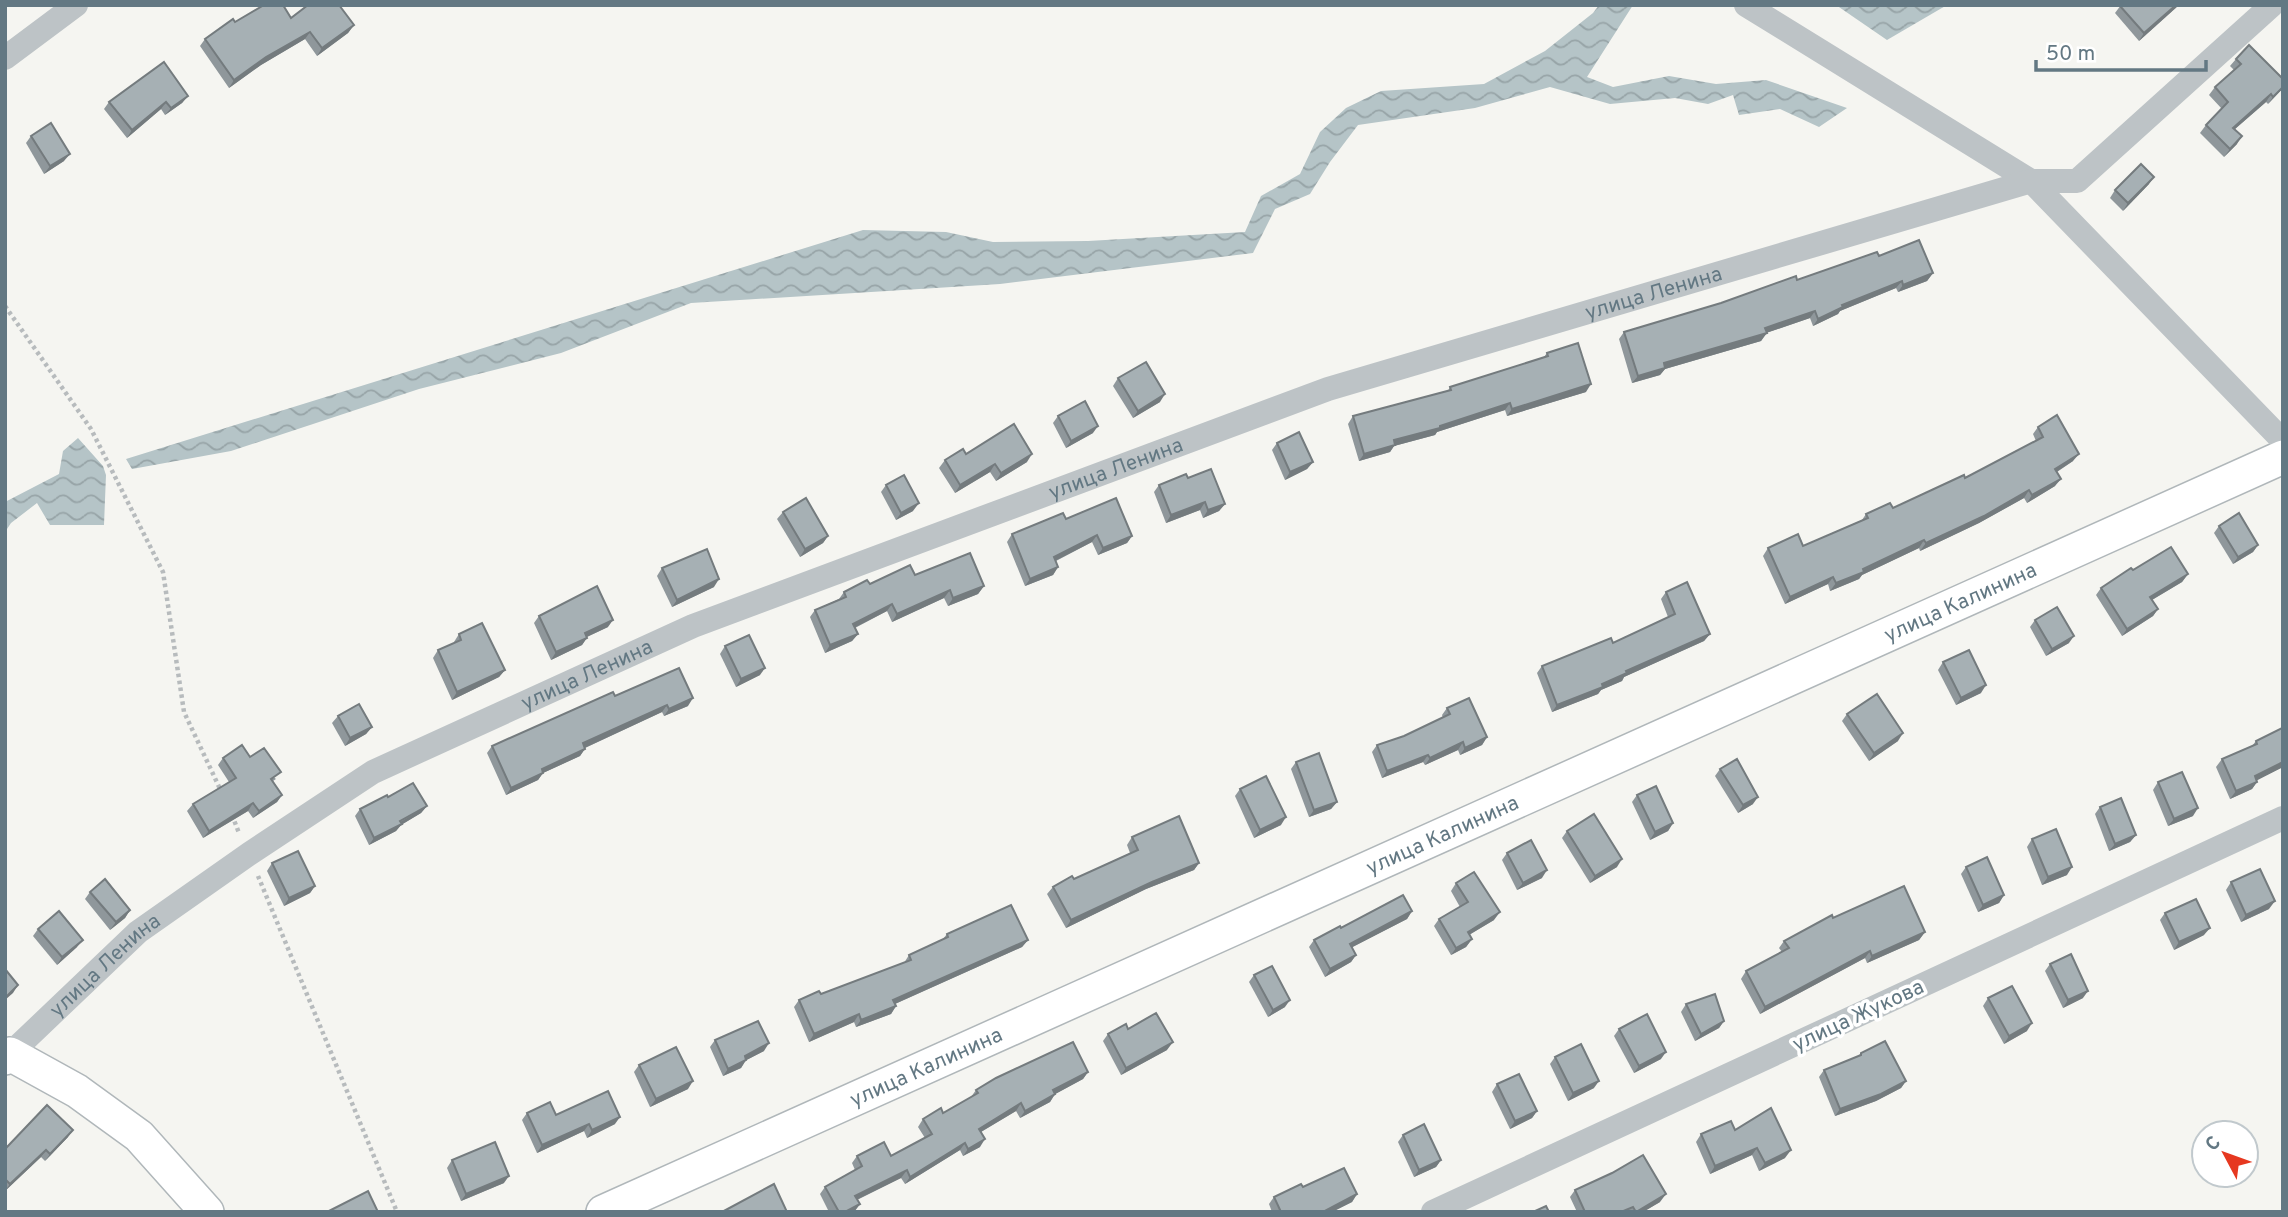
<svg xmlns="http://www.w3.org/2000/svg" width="2288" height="1217" viewBox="0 0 2288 1217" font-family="Overpass,sans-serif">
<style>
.water{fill:url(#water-waves)}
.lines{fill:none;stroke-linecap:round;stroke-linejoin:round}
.secondary-casing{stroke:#b0b7ba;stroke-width:36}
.path{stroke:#b7bbbd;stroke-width:4.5;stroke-dasharray:3.5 3.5;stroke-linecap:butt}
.street{stroke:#bdc3c6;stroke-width:24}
.secondary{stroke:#fff;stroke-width:33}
.wall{fill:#8f979b}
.shaded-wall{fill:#747b7e}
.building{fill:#a6b0b4;stroke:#747b7e;stroke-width:2}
.labels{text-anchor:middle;stroke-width:7;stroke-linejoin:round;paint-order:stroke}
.street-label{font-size:21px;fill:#637883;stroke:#fff}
</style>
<defs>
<pattern id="water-waves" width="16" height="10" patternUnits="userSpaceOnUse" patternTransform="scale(1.75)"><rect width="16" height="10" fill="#b5c4c7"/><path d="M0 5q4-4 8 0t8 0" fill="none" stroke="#97a4a7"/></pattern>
</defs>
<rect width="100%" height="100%" fill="#f5f5f1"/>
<g class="water">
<polygon points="1599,5 1633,5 1587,77 1613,87 1669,76 1716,84 1766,80 1847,108 1819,127 1780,109 1739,115 1733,95 1708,104 1675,98 1610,104 1550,87 1475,108 1358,125 1330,162 1310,194 1275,209 1253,253 1000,284 691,303 561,353 419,389 231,451 132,469 126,459 863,230 946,232 993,242 1088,241 1245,232 1261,196 1300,174 1320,132 1346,108 1381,91 1484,84 1545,51 1593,13"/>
<polygon points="1836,5 1947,5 1887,40"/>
<polygon points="78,438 103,466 106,475 104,525 50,525 37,503 11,523 5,532 5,502 59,474 63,451"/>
</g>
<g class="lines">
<defs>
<g id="secondary">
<polyline points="5,1058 10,1054 77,1091 139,1136 207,1212"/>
<path id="s2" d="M603 1212 2283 457"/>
</g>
</defs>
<use href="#secondary" class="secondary-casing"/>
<g class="path">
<polyline points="5,306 91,429 163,572 184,712 221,791"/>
<polyline points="232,815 239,833"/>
<polyline points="258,876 397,1212"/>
</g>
<g class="street">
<polyline points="1746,5 2031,181 2283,441"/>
<polyline points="5,58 76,5"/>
<path id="s1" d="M10 1054 138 932 249 854 373 772 693 626 1328 389 2031 181H2077L2272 5"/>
<polyline points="1433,1212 2283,818"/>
</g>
<use href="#secondary" class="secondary"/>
</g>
<g class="wall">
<polygon points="2121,5 2179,5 2139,41 2115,13"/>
<polygon points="291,18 354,25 348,33 317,56 305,39 261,65 229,88 200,46 205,39 235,22"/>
<polygon points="2236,59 2283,79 2283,88 2268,104 2266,102 2235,129 2237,144 2224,157 2200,133 2206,125 2222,109 2209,95 2215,87 2234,70 2230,66"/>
<polygon points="188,96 182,103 165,115 161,109 127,138 104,109 109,102"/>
<polygon points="31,136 64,161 44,174 26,143"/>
<polygon points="2149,184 2123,211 2110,198 2115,190"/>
<polygon points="1879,256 1933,273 1927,281 1898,292 1896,288 1840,311 1838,314 1813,326 1810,318 1766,333 1761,341 1665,369 1660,375 1632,383 1619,339 1624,332"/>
<polygon points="1547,353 1586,392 1507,416 1505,410 1437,432 1435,435 1394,446 1390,452 1359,461 1348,424 1353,416 1448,391 1450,387 1544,357"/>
<polygon points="1118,378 1160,402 1133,418 1113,386"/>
<polygon points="1058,416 1093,433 1066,448 1053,423"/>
<polygon points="2038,427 2073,461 2057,472 2055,486 2027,503 2024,498 1979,523 1920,551 1919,548 1862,575 1859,579 1830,591 1828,584 1785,604 1763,556 1768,548 1803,546 1862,520 1866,514 1893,508 1965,478 2036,441 2033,434"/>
<polygon points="1277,443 1313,462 1307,469 1285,480 1272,450"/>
<polygon points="966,454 1027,462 996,481 990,472 955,493 939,468 945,460"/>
<polygon points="1188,478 1225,504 1219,511 1203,518 1200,510 1166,523 1154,492 1159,485"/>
<polygon points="886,485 913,511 896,520 881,492"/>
<polygon points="783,512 828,536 823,543 800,557 777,519"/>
<polygon points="1066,519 1132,536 1127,543 1098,555 1092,542 1056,561 1058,567 1053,575 1025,586 1007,542 1012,534"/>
<polygon points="2219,526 2258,545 2253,552 2233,564 2214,533"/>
<polygon points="662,568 714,587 672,607 657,576"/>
<polygon points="2133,570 2188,574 2182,582 2152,600 2158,609 2153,616 2122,636 2096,595 2101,588"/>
<polygon points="915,575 984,586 978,594 948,606 944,598 892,622 887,611 855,628 858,634 852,641 825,653 810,617 815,610 839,599 844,592 870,584"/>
<polygon points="1666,592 1710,634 1704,641 1624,677 1622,681 1601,690 1598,694 1552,712 1537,673 1542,666 1613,643 1668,617 1661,599"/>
<polygon points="539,616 608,627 587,637 582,645 551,660 534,623"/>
<polygon points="2035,620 2069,643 2046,656 2030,627"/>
<polygon points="459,634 505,670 499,677 452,700 433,658 438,650 454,643 454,642"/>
<polygon points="725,646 760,675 736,687 720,654"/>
<polygon points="1943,662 1981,693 1956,705 1938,670"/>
<polygon points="615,696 688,706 664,716 662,712 585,748 580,756 543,773 538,780 506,795 487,753 492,746"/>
<polygon points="1447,708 1487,737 1482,745 1460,755 1458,750 1425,765 1423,762 1382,778 1372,752 1377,745 1404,736 1443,718 1442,715"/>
<polygon points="1847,714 1898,741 1869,761 1842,721"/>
<polygon points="338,716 372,727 366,734 345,746 332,723"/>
<polygon points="2283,729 2283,767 2256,780 2257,782 2252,789 2230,799 2216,767 2222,759 2252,746 2256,741"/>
<polygon points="250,757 276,779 273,781 282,795 277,802 253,818 248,811 203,838 187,811 193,804 229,782 218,765 223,758"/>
<polygon points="1296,762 1337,802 1331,809 1309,817 1291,769"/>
<polygon points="1720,769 1753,804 1738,813 1715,776"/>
<polygon points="2158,782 2193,816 2168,826 2153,790"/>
<polygon points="1240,789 1281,825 1254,838 1235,796"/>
<polygon points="1637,795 1673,823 1668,831 1650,840 1632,802"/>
<polygon points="388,797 427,806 421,813 401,825 396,831 369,845 355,816 360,809"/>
<polygon points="2100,807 2136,835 2130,842 2109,851 2095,814"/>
<polygon points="1567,831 1617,867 1590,883 1562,838"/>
<polygon points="1132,837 1199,863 1194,870 1146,889 1066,928 1047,894 1053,887 1074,879 1130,853 1127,845"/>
<polygon points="2032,839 2067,875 2042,885 2027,847"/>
<polygon points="1507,853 1542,878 1517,890 1502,860"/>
<polygon points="272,863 315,886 310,893 284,906 267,871"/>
<polygon points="1966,867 2004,895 1999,903 1978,912 1961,874"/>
<polygon points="2231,882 2269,909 2241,922 2226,890"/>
<polygon points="1456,883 1494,920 1469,935 1472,939 1466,947 1451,955 1434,926 1439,919 1460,907 1451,891"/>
<polygon points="90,892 130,910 125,918 110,930 85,899"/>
<polygon points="1412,911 1407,919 1352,947 1356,955 1351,962 1325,977 1309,947 1314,940 1341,928"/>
<polygon points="2165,913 2204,935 2174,950 2160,920"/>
<polygon points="1833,918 1925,932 1919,940 1867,963 1865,958 1760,1014 1741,979 1746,971 1782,952 1779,948 1784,941"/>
<polygon points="38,929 77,947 57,965 33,936"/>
<polygon points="947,934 1028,940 1022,947 895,1004 896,1006 891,1014 856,1027 854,1022 809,1042 794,1007 799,1000 821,994 904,963 909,955 943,939"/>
<polygon points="2050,964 2083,998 2063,1008 2045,971"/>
<polygon points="1254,975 1285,1007 1268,1017 1249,982"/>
<polygon points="1988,998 2027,1031 2004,1044 1983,1006"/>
<polygon points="1686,1004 1724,1021 1719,1028 1695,1041 1681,1012"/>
<polygon points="1128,1029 1167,1050 1121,1075 1103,1041 1108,1034"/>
<polygon points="1619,1029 1661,1059 1634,1073 1614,1036"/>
<polygon points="715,1040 764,1051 746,1060 741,1068 723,1076 710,1047"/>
<polygon points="1861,1053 1906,1081 1901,1088 1876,1101 1835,1116 1819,1077 1824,1070 1858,1056"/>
<polygon points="1555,1057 1594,1088 1568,1101 1550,1064"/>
<polygon points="639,1065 688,1089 650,1107 634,1072"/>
<polygon points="1088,1072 1083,1079 1055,1094 1050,1102 1020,1118 1016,1111 981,1132 980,1147 963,1156 960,1150 905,1184 901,1178 857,1200 860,1204 854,1212 829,1212 820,1194 825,1187 855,1170 852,1163 857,1156 891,1156 925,1138 918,1127 923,1119 943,1113 971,1097 976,1090"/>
<polygon points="1497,1084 1537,1111 1532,1118 1510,1129 1492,1092"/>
<polygon points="527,1113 556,1115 615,1124 587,1138 584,1131 537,1153 522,1120"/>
<polygon points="1735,1130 1785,1158 1759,1171 1752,1155 1710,1174 1696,1142 1701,1134"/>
<polygon points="1403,1135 1441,1160 1436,1167 1414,1177 1398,1142"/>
<polygon points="68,1137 45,1161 41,1157 5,1191 5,1145 7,1147"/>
<polygon points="452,1160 504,1183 461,1201 447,1168"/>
<polygon points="1303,1187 1357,1194 1352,1202 1332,1212 1272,1212 1269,1204 1274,1197"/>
<polygon points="1575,1190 1660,1202 1643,1212 1577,1212 1570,1197"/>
</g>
<g class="shaded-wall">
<polygon points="2176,5 2179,5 2139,41 2144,33"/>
<polygon points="354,25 348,33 317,56 322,48"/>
<polygon points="310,32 305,39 261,65 229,88 234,80 266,57"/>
<polygon points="2283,87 2283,88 2268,104 2273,97"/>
<polygon points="2271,94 2266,102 2228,135 2233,128"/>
<polygon points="188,96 182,103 165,115 171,108"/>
<polygon points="166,102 161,109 127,138 132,130"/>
<polygon points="2242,136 2237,144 2224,157 2230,149"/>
<polygon points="70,154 64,161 44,174 50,166"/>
<polygon points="2154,177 2149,184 2123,211 2128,203"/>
<polygon points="1933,273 1927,281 1898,292 1903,285"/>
<polygon points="1902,281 1896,288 1840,311 1838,314 1813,326 1818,319 1842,305"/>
<polygon points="1815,311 1810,318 1760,335 1765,328"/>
<polygon points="1767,333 1761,341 1665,369 1660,375 1632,383 1638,376 1664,363"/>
<polygon points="1591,384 1586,392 1507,416 1512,409"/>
<polygon points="1165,394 1160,402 1133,418 1138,411"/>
<polygon points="1510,403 1505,410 1437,432 1435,435 1394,446 1390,452 1359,461 1364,454 1394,440"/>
<polygon points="1098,426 1093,433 1066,448 1071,441"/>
<polygon points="1032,454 1027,462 996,481 1001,473"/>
<polygon points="2079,454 2073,461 2050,476 2055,469"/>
<polygon points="1313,462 1307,469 1285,480 1290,472"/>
<polygon points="995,464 990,472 955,493 960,485"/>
<polygon points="2061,479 2055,486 2027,503 2032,495"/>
<polygon points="2029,490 2024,498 1979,523 1920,551 1926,543"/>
<polygon points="1205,502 1200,510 1166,523 1171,515"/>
<polygon points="919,503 913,511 896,520 901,513"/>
<polygon points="1225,504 1219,511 1203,518 1208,510"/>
<polygon points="1097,535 1092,542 1049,564 1054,557"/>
<polygon points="828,536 823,543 800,557 805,549"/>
<polygon points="1132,536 1127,543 1098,555 1103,548"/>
<polygon points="1924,540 1919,548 1862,575 1859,579 1830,591 1836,583"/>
<polygon points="2258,545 2253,552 2233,564 2238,557"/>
<polygon points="1058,567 1053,575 1025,586 1030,579"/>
<polygon points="2188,574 2182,582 2145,604 2150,597"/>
<polygon points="1833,577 1828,584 1785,604 1790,597"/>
<polygon points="719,579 714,587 672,607 677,600"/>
<polygon points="984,586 978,594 948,606 953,598"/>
<polygon points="950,590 944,598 892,622 897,614"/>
<polygon points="892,604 887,611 848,631 853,624"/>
<polygon points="2158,609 2153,616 2122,636 2127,629"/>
<polygon points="613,620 608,627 580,640 585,633"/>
<polygon points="858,634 852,641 825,653 830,645"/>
<polygon points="1710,634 1704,641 1624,677 1622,681 1601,690 1598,694 1552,712 1557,705 1602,684 1626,671"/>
<polygon points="2074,636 2069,643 2046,656 2052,649"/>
<polygon points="587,638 582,645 551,660 556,652"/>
<polygon points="765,668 760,675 736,687 741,679"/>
<polygon points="505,670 499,677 452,700 457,692"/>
<polygon points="1986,685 1981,693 1956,705 1961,698"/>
<polygon points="693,698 688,706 664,716 669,709"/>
<polygon points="667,705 662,712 578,751 583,743"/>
<polygon points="372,727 366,734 345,746 350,738"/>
<polygon points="1903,733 1898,741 1869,761 1874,753"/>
<polygon points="1487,737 1482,745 1460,755 1465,748"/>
<polygon points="1463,742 1458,750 1425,765 1430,758"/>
<polygon points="585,749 580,756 543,773 538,780 506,795 511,788 542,769"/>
<polygon points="1428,755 1423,762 1382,778 1387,771"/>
<polygon points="2283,762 2283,767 2250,784 2255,776"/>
<polygon points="2257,782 2252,789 2230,799 2236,791"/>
<polygon points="282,795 277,802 253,818 259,811"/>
<polygon points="1758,797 1753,804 1738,813 1743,805"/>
<polygon points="1337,802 1331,809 1309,817 1314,810"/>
<polygon points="253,803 248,811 203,838 209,831"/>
<polygon points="427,806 421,813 401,825 396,831 369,845 374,838"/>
<polygon points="2198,808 2193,816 2168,826 2174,819"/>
<polygon points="1286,817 1281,825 1254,838 1260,830"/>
<polygon points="1673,823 1668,831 1650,840 1655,832"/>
<polygon points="2136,835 2130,842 2109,851 2115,844"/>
<polygon points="1622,859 1617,867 1590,883 1595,876"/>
<polygon points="1199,863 1194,870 1146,889 1066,928 1071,920 1152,882"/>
<polygon points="2072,867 2067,875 2042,885 2048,877"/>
<polygon points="1547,870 1542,878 1517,890 1523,883"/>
<polygon points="315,886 310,893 284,906 289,898"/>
<polygon points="2004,895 1999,903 1978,912 1983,905"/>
<polygon points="2275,901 2269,909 2241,922 2246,915"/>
<polygon points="130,910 125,918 110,930 116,922"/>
<polygon points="1412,911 1407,919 1345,951 1350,944"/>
<polygon points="1500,912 1494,920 1462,939 1468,932"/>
<polygon points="2210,928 2204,935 2174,950 2179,942"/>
<polygon points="1925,932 1919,940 1867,963 1872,956"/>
<polygon points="1472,939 1466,947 1451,955 1456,948"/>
<polygon points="83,940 77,947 57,965 62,957"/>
<polygon points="1028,940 1022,947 888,1007 893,1000"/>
<polygon points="1870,951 1865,958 1760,1014 1765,1007"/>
<polygon points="1356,955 1351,962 1325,977 1330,969"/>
<polygon points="18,985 13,993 5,1000 5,998"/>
<polygon points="2088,991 2083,998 2063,1008 2068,1000"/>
<polygon points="1290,1000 1285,1007 1268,1017 1273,1010"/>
<polygon points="896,1006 891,1014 856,1027 861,1020"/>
<polygon points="859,1014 854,1022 809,1042 814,1034"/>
<polygon points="1724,1021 1719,1028 1695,1041 1701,1034"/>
<polygon points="2032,1023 2027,1031 2004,1044 2009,1036"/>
<polygon points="1173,1042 1167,1050 1121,1075 1126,1068"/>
<polygon points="769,1043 764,1051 739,1064 745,1056"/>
<polygon points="1666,1052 1661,1059 1634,1073 1639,1066"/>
<polygon points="746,1060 741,1068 723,1076 728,1069"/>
<polygon points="1088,1072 1083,1079 1048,1098 1053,1090"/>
<polygon points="693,1081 688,1089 650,1107 656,1099"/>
<polygon points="1599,1081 1594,1088 1568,1101 1573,1093"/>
<polygon points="1906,1081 1901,1088 1876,1101 1835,1116 1840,1109"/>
<polygon points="1055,1094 1050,1102 1020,1118 1025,1111"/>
<polygon points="1021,1103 1016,1111 974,1136 979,1129"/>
<polygon points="1537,1111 1532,1118 1510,1129 1515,1121"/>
<polygon points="620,1117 615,1124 587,1138 592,1130"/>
<polygon points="589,1124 584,1131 537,1153 542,1145"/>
<polygon points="73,1130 68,1137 45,1161 50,1154"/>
<polygon points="985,1139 980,1147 963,1156 968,1149"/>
<polygon points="965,1143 960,1150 905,1184 910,1177"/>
<polygon points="1757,1148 1752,1155 1710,1174 1715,1166"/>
<polygon points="46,1150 41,1157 5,1191 10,1184"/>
<polygon points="1791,1150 1785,1158 1759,1171 1765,1163"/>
<polygon points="1441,1160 1436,1167 1414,1177 1419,1170"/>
<polygon points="907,1170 901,1178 850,1203 855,1196"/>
<polygon points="509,1176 504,1183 461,1201 466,1194"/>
<polygon points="1357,1194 1352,1202 1332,1212 1323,1212"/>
<polygon points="1666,1194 1660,1202 1643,1212 1636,1212"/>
<polygon points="860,1204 854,1212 845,1212"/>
</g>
<g class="building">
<polygon points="264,5 283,5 291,18 308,5 339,5 354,25 322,48 310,32 266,57 234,80 205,39 233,19 235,22"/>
<polygon points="2121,5 2176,5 2144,33 2120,6"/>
<polygon points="2249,45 2283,79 2283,87 2273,97 2271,94 2233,128 2242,136 2230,149 2206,125 2228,102 2215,87 2241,64 2236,59"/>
<polygon points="164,62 188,96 171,108 166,102 132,130 109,102"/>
<polygon points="51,123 70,154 50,166 31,136"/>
<polygon points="2141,164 2154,177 2128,203 2115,190"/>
<polygon points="1919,240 1933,273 1903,285 1902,281 1842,305 1843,307 1818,319 1815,311 1765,328 1767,333 1664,363 1665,368 1638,376 1624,332 1721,303 1796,276 1797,280 1877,252 1879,256"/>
<polygon points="1578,343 1591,384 1512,409 1510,403 1440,426 1440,428 1394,440 1395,445 1364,454 1353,416 1451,390 1450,387 1548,356 1547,353"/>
<polygon points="1146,362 1165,394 1138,411 1118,378"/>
<polygon points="1085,401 1098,426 1071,441 1058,416"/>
<polygon points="2057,415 2079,454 2055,469 2061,479 2032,495 2029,490 1984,516 1926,543 1924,540 1863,569 1864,572 1836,583 1833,577 1790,597 1768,548 1798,534 1803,546 1868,518 1866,514 1890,503 1893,508 1964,475 1965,478 2043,437 2038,427"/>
<polygon points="1014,424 1032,454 1001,473 995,464 960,485 945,460 963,449 966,454"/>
<polygon points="1299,432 1313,462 1290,472 1277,443"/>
<polygon points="1211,469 1225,504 1208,510 1205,502 1171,515 1159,485 1186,474 1188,478"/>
<polygon points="904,475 919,503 901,513 886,485"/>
<polygon points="806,498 828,536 805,549 783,512"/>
<polygon points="1116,498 1132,536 1103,548 1097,535 1054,557 1058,567 1030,579 1012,534 1063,513 1066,519"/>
<polygon points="2239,513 2258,545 2238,557 2219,526"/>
<polygon points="2171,547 2188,574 2150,597 2158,609 2127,629 2101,588 2131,568 2133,570"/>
<polygon points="707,549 719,579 677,600 662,568"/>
<polygon points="970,553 984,586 953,598 950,590 897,614 892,604 853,624 858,634 830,645 815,610 846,597 844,592 867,580 870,584 910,565 915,575"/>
<polygon points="1687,582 1710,634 1626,671 1627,673 1602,684 1603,687 1557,705 1542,666 1611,638 1613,643 1675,614 1666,592"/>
<polygon points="597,586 613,620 585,633 587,638 556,652 539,616"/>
<polygon points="2057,607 2074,636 2052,649 2035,620"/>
<polygon points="482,623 505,670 457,692 438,650 461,640 459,634"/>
<polygon points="749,635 765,668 741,679 725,646"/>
<polygon points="1969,650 1986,685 1961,698 1943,662"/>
<polygon points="679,668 693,698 669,709 667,705 583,743 585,749 542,769 543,773 511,788 492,746 613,692 615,696"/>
<polygon points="1877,694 1903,733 1874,753 1847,714"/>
<polygon points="1469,698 1487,737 1465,748 1463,742 1430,758 1428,755 1387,771 1377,745 1404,736 1450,714 1447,708"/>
<polygon points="359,704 372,727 350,738 338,716"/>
<polygon points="2282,728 2283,762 2255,776 2257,782 2236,791 2222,759 2257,744 2256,741"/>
<polygon points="242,745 250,757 264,748 281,772 271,779 282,795 259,811 253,803 209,831 193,804 236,778 223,758"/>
<polygon points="1319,753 1337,802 1314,810 1296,762"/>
<polygon points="1737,759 1758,797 1743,805 1720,769"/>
<polygon points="2182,772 2198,808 2174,819 2158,782"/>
<polygon points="1266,776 1286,817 1260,830 1240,789"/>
<polygon points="413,783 427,806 400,821 402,824 374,838 360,809 387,795 388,797"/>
<polygon points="1656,786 1673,823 1655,832 1637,795"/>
<polygon points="2121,798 2136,835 2115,844 2100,807"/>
<polygon points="1594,814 1622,859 1595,876 1567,831"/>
<polygon points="1179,816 1199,863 1152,882 1071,920 1053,887 1072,876 1074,879 1138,850 1132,837"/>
<polygon points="2056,829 2072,867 2048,877 2032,839"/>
<polygon points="1531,840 1547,870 1523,883 1507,853"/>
<polygon points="298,851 315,886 289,898 272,863"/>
<polygon points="1987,857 2004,895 1983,905 1966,867"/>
<polygon points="2260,869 2275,901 2246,915 2231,882"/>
<polygon points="1474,872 1500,912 1468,932 1472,939 1456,948 1439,919 1468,902 1456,883"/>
<polygon points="105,879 130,910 116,922 90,892"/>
<polygon points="1904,886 1925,932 1872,956 1870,951 1765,1007 1746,971 1789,948 1784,941 1832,915 1833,918"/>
<polygon points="1403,895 1412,911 1350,944 1356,955 1330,969 1314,940 1340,926 1341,928"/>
<polygon points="2196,899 2210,928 2179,942 2165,913"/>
<polygon points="1011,905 1028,940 893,1000 896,1006 861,1020 859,1014 814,1034 799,1000 819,991 821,994 911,960 909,955 948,937 947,934"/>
<polygon points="59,911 83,940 62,957 38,929"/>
<polygon points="2071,954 2088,991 2068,1000 2050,964"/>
<polygon points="1272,966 1290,1000 1273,1010 1254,975"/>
<polygon points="5,969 18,985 5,998"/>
<polygon points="2012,986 2032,1023 2009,1036 1988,998"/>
<polygon points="1715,994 1724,1021 1701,1034 1686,1004"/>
<polygon points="1156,1013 1173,1042 1126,1068 1108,1034 1126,1024 1128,1029"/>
<polygon points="1647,1014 1666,1052 1639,1066 1619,1029"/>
<polygon points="758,1021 769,1043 745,1056 746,1060 728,1069 715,1040"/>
<polygon points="1885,1041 1906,1081 1881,1094 1840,1109 1824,1070 1861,1055 1861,1053"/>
<polygon points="1073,1042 1088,1072 1053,1090 1055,1094 1025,1111 1021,1103 979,1129 985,1139 968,1149 965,1143 910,1177 907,1170 855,1196 860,1204 845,1212 839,1212 825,1187 862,1166 857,1156 884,1142 891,1156 932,1134 923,1119 941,1108 943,1113 978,1093 976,1090 996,1078"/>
<polygon points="1581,1044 1599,1081 1573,1093 1555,1057"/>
<polygon points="676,1047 693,1081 656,1099 639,1065"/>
<polygon points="1519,1074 1537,1111 1515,1121 1497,1084"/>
<polygon points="608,1091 620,1117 592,1130 589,1124 542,1145 527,1113 550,1102 556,1115"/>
<polygon points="47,1105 73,1130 50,1154 46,1150 10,1184 5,1179 5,1145 7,1147"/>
<polygon points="1771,1108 1791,1150 1765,1163 1757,1148 1715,1166 1701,1134 1731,1121 1735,1130"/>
<polygon points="1424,1124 1441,1160 1419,1170 1403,1135"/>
<polygon points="495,1142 509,1176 466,1194 452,1160"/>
<polygon points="1643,1155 1666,1194 1636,1212 1633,1207 1621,1212 1585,1212 1575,1190 1612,1173"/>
<polygon points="1344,1168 1357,1194 1323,1212 1281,1212 1274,1197 1301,1184 1303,1187"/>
<polygon points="774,1184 787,1212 722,1212"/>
<polygon points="368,1191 378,1212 327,1212"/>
<polygon points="1546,1206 1549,1212 1533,1212"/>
</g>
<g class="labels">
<g class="street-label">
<text dy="7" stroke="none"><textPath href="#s1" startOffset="1830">улица Ленина</textPath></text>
<text dy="7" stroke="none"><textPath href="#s1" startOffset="1264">улица Ленина</textPath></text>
<text dy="7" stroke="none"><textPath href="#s2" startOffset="1488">улица Калинина</textPath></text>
<text dy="7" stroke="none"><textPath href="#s1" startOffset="696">улица Ленина</textPath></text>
<text dy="7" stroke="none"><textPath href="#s2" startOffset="920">улица Калинина</textPath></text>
<text dy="7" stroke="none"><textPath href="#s1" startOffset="130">улица Ленина</textPath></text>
<text transform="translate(1858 1015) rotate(-25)" y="7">улица Жукова</text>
<text dy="7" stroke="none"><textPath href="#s2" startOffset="354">улица Калинина</textPath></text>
</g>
</g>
<rect width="2288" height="1217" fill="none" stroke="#637883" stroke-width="14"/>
<g transform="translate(2225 1154) rotate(311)"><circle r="33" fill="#ffffff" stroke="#c1c9cd" stroke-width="2"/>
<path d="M0-5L12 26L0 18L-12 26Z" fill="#e63820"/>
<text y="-10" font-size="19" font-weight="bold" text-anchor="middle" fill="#637883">С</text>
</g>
<path d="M2036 60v10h170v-10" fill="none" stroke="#637883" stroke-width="3.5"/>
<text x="2046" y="60" font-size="21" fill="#637883" stroke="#ffffff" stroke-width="5" paint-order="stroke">50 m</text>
</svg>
